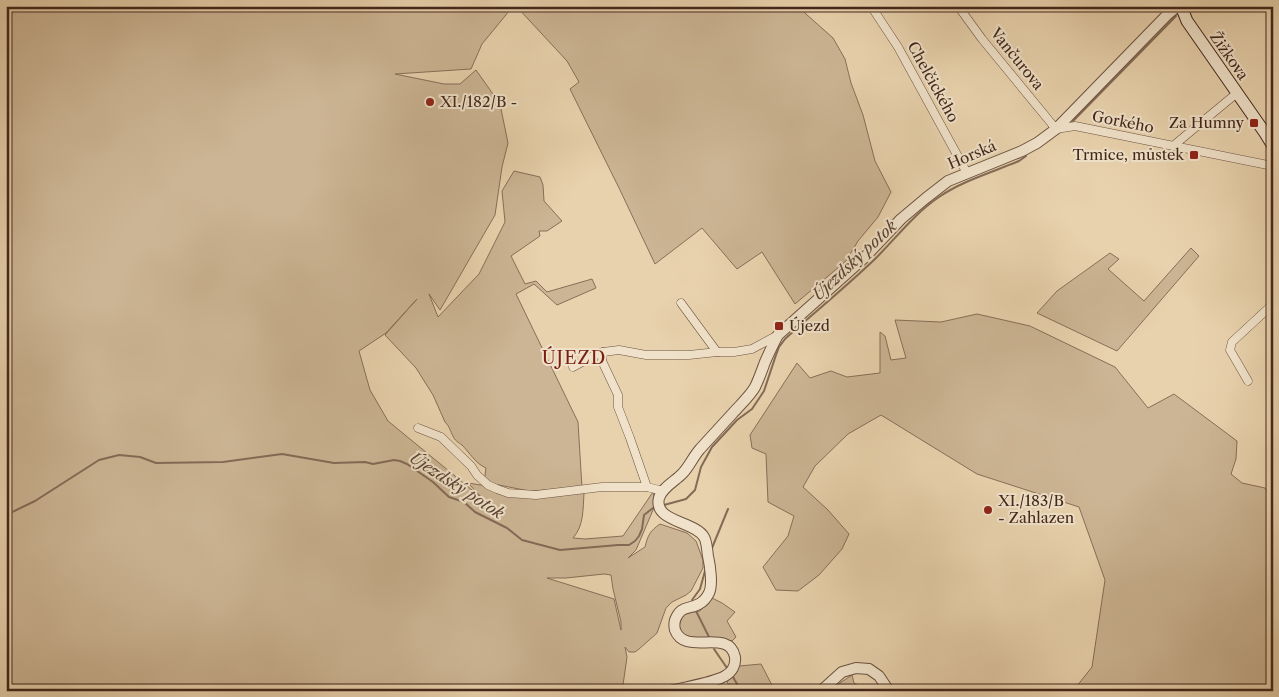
<svg xmlns="http://www.w3.org/2000/svg" width="1279" height="697" viewBox="0 0 1279 697" font-family="'Libre Caslon Text',serif">
<style>
.green{fill:#ccb594;stroke:#886e58;fill-rule:evenodd}
.lines{fill:none;stroke-linecap:round;stroke-linejoin:round}
.stream{stroke:#846b56;stroke-width:2}
.minor-casing{stroke:#6c5240;stroke-width:9}
.tertiary-casing{stroke:#6c5240;stroke-width:12}
.secondary-casing{stroke:#43271c;stroke-width:13}
.minor{stroke:#f0e2ca;stroke-width:8}
.tertiary{stroke:#f0e2ca;stroke-width:10}
.secondary{stroke:#f0e2ca;stroke-width:11}
.poi-dot{fill:#8f2418;stroke:#f0e2ca;stroke-width:2}
.labels{text-anchor:middle;stroke-width:4;stroke-linejoin:round;paint-order:stroke}
.street-label{font-size:15px;fill:#43271c;stroke:#f0e2ca}
.poi-label{font-size:15px;fill:#43271c;stroke:#f0e2ca;text-anchor:start}
.water-label{font-size:16px;font-style:italic;fill:#5e4334;stroke:#f0e2ca}
.quarter-label{font-size:18px;letter-spacing:1px;fill:#7a1f14;stroke:#f0e2ca}
</style>
<rect width="100%" height="100%" fill="#e8d2ad"/>
<filter id="stains"><feTurbulence type="fractalNoise" baseFrequency=".004" numOctaves="4"/><feColorMatrix values="0 0 0 0 .2 0 0 0 0 .09 0 0 0 0 .02 0 0 0 .5 -.17"/></filter>
<radialGradient id="worn" r=".72"><stop offset=".6" stop-color="#630" stop-opacity="0"/><stop offset="1" stop-color="#630" stop-opacity=".3"/></radialGradient>
<g class="green">
<path d="M6 6H505L510 10 482 44 471 69 395 74 444 84H460L476 70 500 104 508 143 502 167 495 215 440 310 429 294 438 317 479 274 505 222 502 191 514 171 540 177 543 185 544 201 562 221 547 231H539L540 236 511 256 525 284 536 281 547 292 592 279 596 288 557 305 534 284 516 294 578 422 582 488 529 491 484 482 486 468C476 464 469 452 462 445 459 443 454 440 453 436 450 431 450 427 445 422L433 395 416 368 385 335 417 299 386 333 359 351 370 390 388 421 483 499 468 483 487 486 500 491 584 493C583 508 584 526 573 538L585 539 623 536 653 492 656 503 636 550 628 558 645 547C648 535 650 531 660 524L687 533 696 541 703 560V568L691 591 686 595 672 602 666 608 657 633 639 649 635 652H629L625 647 627 657 623 685 615 691H6ZM604 574 611 575 613 589 621 622V630L614 599 547 578H566Z"/>
<polygon points="516,6 797,6 833,38 845,59 851,83 863,115 875,161 891,192 878,217 858,241 846,261 795,304 762,252 737,269 702,228 655,264 620,190 570,89 579,82 567,61"/>
<polygon points="1191,248 1199,256 1117,351 1037,313 1057,291 1110,253 1119,259 1108,269 1144,301"/>
<polygon points="977,314 1030,326 1115,367 1148,408 1174,394 1237,441 1236,459 1231,474 1242,483 1265,488 1273,499 1273,691 1073,691 1092,667 1105,580 1079,507 977,474 881,415 848,434 815,466 803,487 828,510 849,534 842,549 819,575 798,591 776,590 763,567 788,536 794,516 768,502 766,454 752,448 750,435 797,363 810,378 831,371 847,377 880,373 880,332 885,336 891,360 906,358 895,320 941,322"/>
<polygon points="712,598 722,603 735,612 727,621 736,637 732,641 689,638 682,633 679,626 683,614 700,611"/>
<polygon points="761,664 775,691 731,691 726,679 739,666"/>
<polygon points="852,675 854,683 857,685 858,691 831,691 837,685"/>
</g>
<g class="lines">
<g class="stream">
<polyline points="1073,121 1176,16"/>
<path d="M664 505 686 499 695 490 701 467 712 447 737 420 752 409 764 391 776 355 779 347 785 339C815 312 847 286 876 258 897 237 914 214 939 197 962 181 993 172 1019 161L1026 156"/>
<polyline points="6,515 35,501 99,460 119,455 140,457 156,463 223,462 282,454 334,463 365,462 373,464 394,460 400,461 407,464 433,482 449,497 464,502 475,512 507,528 522,540 560,550 618,545 629,545 635,541 639,536 642,529 644,515 653,508 657,507"/>
<polyline points="712,548 728,509"/>
<polyline points="692,600 700,589 705,571"/>
<polyline points="696,611 709,637"/>
<polyline points="714,649 727,668"/>
<polyline points="733,677 741,691"/>
</g>
<defs>
<g id="minor">
<polyline points="871,6 898,47 967,173"/>
<polyline points="958,6 982,39 1056,129 1075,126 1273,166"/>
<polyline points="1173,146 1237,93"/>
<polyline points="681,303 717,352"/>
<polyline points="603,352 602,361 618,395 618,407 630,438 647,487"/>
<polyline points="573,367 591,357 603,352 619,350 646,355 689,355 717,352 734,352 752,349 778,335"/>
<polyline points="1248,381 1230,350 1232,342 1273,304"/>
<polyline points="418,428 441,437 471,466 477,475 488,485 497,489 508,493 536,495 602,487 647,487 663,491"/>
</g>
<g id="tertiary">
<path d="M670 691C685 687 713 683 725 676 732 672 736 665 735 657 729 627 685 657 675 630 674 626 674 624 675 620 681 605 688 610 699 604 703 602 707 597 709 593 713 585 710 565 708 556 707 550 707 542 704 537 695 521 653 522 659 498 662 488 675 481 682 474 689 467 693 457 700 449 711 437 722 425 733 413 740 405 750 396 755 387 759 379 762 370 765 362 769 353 773 344 778 335L864 258 901 219 926 198 948 181 1022 151 1037 143 1056 129 1167 15 1178 6"/>
<polyline points="821,691 842,672 856,668 869,669 879,676 889,691"/>
</g>
<polyline id="secondary" points="1181,6 1187,21 1265,133 1273,146"/>
</defs>
<use href="#minor" class="minor-casing"/>
<use href="#tertiary" class="tertiary-casing"/>
<use href="#secondary" class="secondary-casing"/>
<use href="#minor" class="minor"/>
<use href="#tertiary" class="tertiary"/>
<use href="#secondary" class="secondary"/>
</g>
<g class="poi-dot">
<circle cx="430" cy="102" r="5"/>
<rect x="1249" y="118" width="10" height="10" rx="2.5"/>
<rect x="1189" y="150" width="10" height="10" rx="2.5"/>
<rect x="774" y="321" width="10" height="10" rx="2.5"/>
<circle cx="988" cy="510" r="5"/>
</g>
<g class="labels">
<g class="street-label">
<text transform="translate(1229 56) rotate(55)" y="5">Žižkova</text>
<text transform="translate(1017 59) rotate(51)" y="5">Vančurova</text>
<text transform="translate(933 82) rotate(61)" y="5">Chelčického</text>
<text transform="translate(1123 122) rotate(11)" y="5">Gorkého</text>
<text transform="translate(972 155) rotate(-23)" y="5">Horská</text>
</g>
<g class="poi-label">
<text x="440" y="107">XI./182/B -</text>
<text x="1244" y="128" text-anchor="end">Za Humny</text>
<text x="1184" y="160" text-anchor="end">Trmice, můstek</text>
<text x="789" y="331">Újezd</text>
<text x="998" y="506">XI./183/B<tspan x="998" dy="17">- Zahlazen</tspan></text>
</g>
<g class="water-label">
<text transform="translate(854 260) rotate(-43)" y="6">Újezdský potok</text>
<text transform="translate(457 485) rotate(33)" y="6">Újezdský potok</text>
</g>
<g class="quarter-label">
<text x="574" y="364">ÚJEZD</text>
</g>
</g>
<rect width="1279" height="697" fill="none" stroke="#e8d2ad" stroke-width="25"/>
<rect x="8" y="8" width="1264" height="682" fill="none" stroke="#43271c" stroke-width="2.5"/>
<rect x="12" y="12" width="1254" height="672" fill="none" stroke="#43271c"/>
<rect width="100%" height="100%" filter="url(#stains)"/>
<rect width="100%" height="100%" fill="url(#worn)"/>
</svg>
